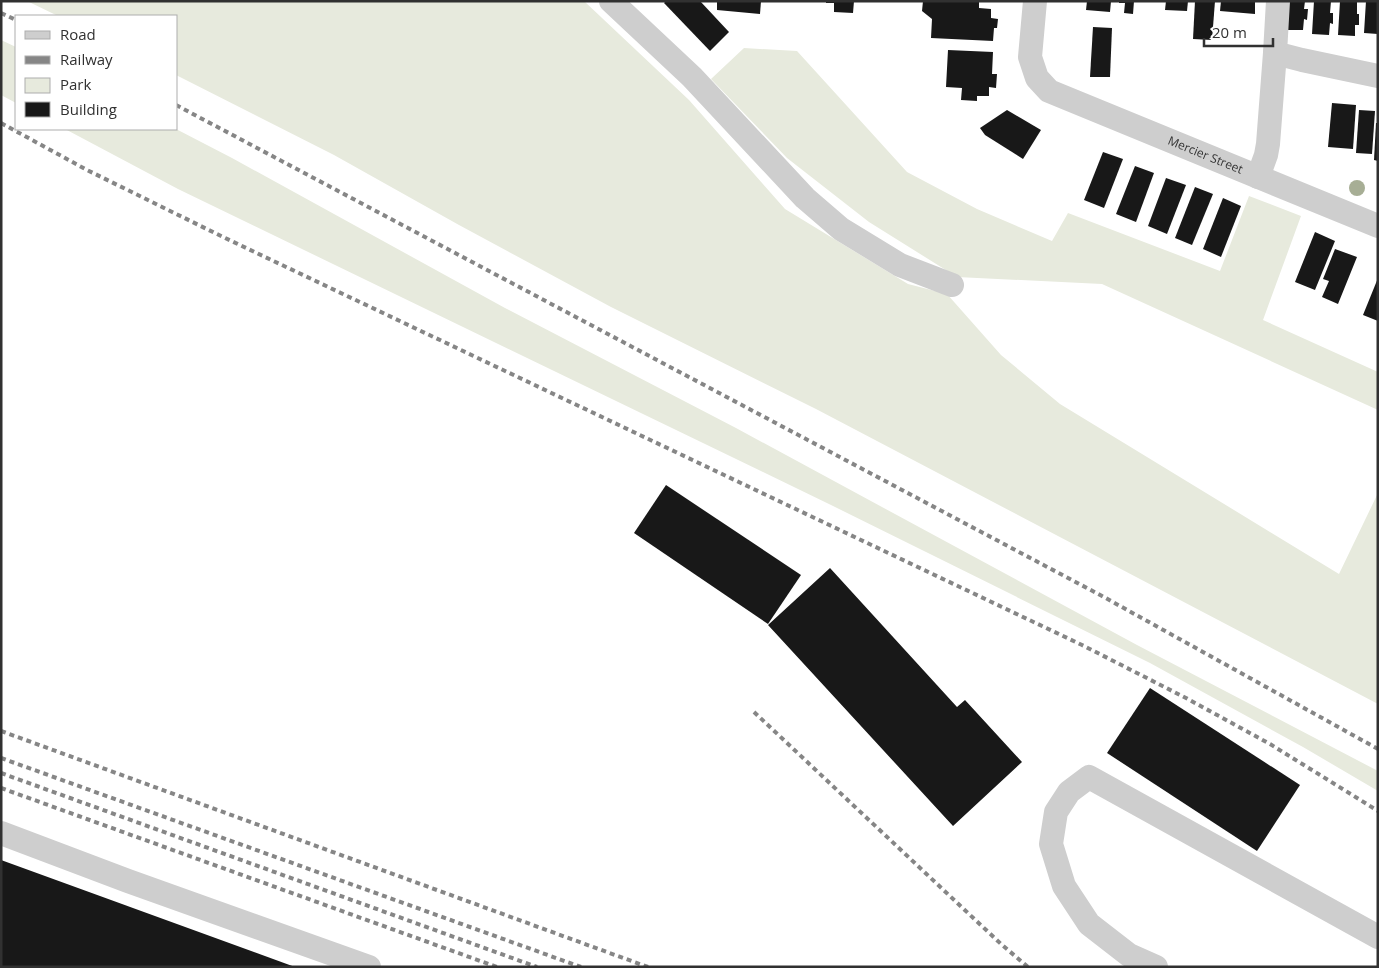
<svg xmlns="http://www.w3.org/2000/svg" width="1379" height="968" viewBox="0 0 1379 968" font-family="'Open Sans',sans-serif">
<style>
.green{fill:#e7eadd}
.building{fill:#181818}
.lines{fill:none;stroke-linecap:round;stroke-linejoin:round}
.minor{stroke:#cecece;stroke-width:24}
.rail{stroke:#868686;stroke-width:4;stroke-dasharray:5 4;stroke-linecap:butt}
.tree{fill:#a7ae95}
.labels{text-anchor:middle;stroke-width:5;stroke-linejoin:round;paint-order:stroke}
.street-label{font-size:12px;fill:#313131;stroke:#fff}
</style>
<rect width="100%" height="100%" fill="#fff"/>
<g class="green">
<polygon points="27,1 584,1 689,100 785,209 908,284 947,294 1001,355 1060,404 1339,574 1378,493 1378,704 816,409 611,307 459,225 334,155 176,75 176,16 58,16"/>
<polygon points="1,40 16,47 16,103 1,95"/>
<polygon points="744,48 797,51 907,172 977,209 1052,241 1068,213 1220,271 1249,196 1301,216 1263,320 1378,372 1378,410 1102,284 957,277 869,222 787,158 711,79"/>
<polygon points="65,129 176,129 232,158 505,308 736,428 1137,645 1378,771 1378,791 1303,747 1150,663 831,505 178,189"/>
</g>
<g class="building">
<polygon points="666,1 700,1 729,32 710,51 664,3"/>
<polygon points="717,1 761,1 760,14 717,10"/>
<polygon points="826,1 854,1 853,13 834,12 834,3 826,3"/>
<polygon points="923,1 979,1 979,8 991,9 991,18 998,19 997,28 994,28 993,41 931,38 932,19 922,11"/>
<polygon points="1087,1 1111,1 1110,12 1086,10"/>
<polygon points="1119,1 1134,1 1133,14 1124,13 1125,3 1119,3"/>
<polygon points="1166,1 1188,1 1187,11 1165,10"/>
<polygon points="1195,1 1215,1 1212,40 1193,39"/>
<polygon points="1221,1 1255,1 1255,14 1220,11"/>
<polygon points="1288,1 1305,1 1304,9 1308,9 1307,20 1304,19 1303,30 1286,30"/>
<polygon points="1314,1 1331,1 1330,13 1333,13 1333,24 1330,23 1329,35 1312,34"/>
<polygon points="1340,1 1357,1 1357,14 1359,14 1359,25 1355,25 1355,36 1338,35"/>
<polygon points="1366,1 1378,1 1378,34 1364,33"/>
<polygon points="1093,27 1112,28 1110,77 1090,77"/>
<polygon points="948,50 993,52 992,74 997,74 996,88 989,87 989,96 977,96 977,101 961,100 962,88 946,87"/>
<polygon points="1332,103 1356,105 1353,149 1328,147"/>
<polygon points="1007,110 1041,130 1023,159 985,135 980,128"/>
<polygon points="1359,110 1375,111 1372,154 1356,153"/>
<polygon points="1376,123 1378,123 1378,161 1374,160"/>
<polygon points="1103,152 1123,159 1104,208 1084,200"/>
<polygon points="1135,166 1154,173 1136,222 1116,214"/>
<polygon points="1166,178 1186,185 1167,234 1148,226"/>
<polygon points="1195,187 1213,194 1192,245 1175,238"/>
<polygon points="1223,198 1241,206 1221,257 1203,249"/>
<polygon points="1315,232 1335,241 1315,290 1295,282"/>
<polygon points="1335,249 1357,257 1338,304 1322,297 1329,281 1323,279"/>
<polygon points="1378,278 1378,321 1363,315"/>
<polygon points="666,485 801,575 768,624 634,533"/>
<polygon points="830,568 957,707 965,700 1022,762 953,826 768,625"/>
<polygon points="1150,688 1300,785 1257,851 1107,753"/>
<polygon points="1,860 295,967 1,967"/>
</g>
<g class="lines">
<g class="minor">
<polyline points="611,1 692,77 805,198 841,229 900,265 952,285"/>
<path id="s1" d="M1035 1 1030 57 1037 78 1049 91 1378 226"/>
<polyline points="1278,1 1275,53 1302,60 1378,76"/>
<polyline points="1258,177 1266,155 1268,144 1275,53"/>
<polyline points="1,833 128,881 369,967"/>
<polyline points="1156,967 1129,955 1089,924 1064,886 1051,844 1056,812 1069,792 1089,777 1378,937"/>
</g>
<g class="rail">
<polyline points="1,13 16,20"/>
<polyline points="176,105 1102,596 1378,749"/>
<polyline points="1,123 87,170 223,237 1082,645 1186,698 1270,744 1378,811"/>
<polyline points="754,712 1001,944 1028,967"/>
<polyline points="1,731 648,967"/>
<polyline points="1,758 581,967"/>
<polyline points="1,773 537,967"/>
<polyline points="1,788 497,967"/>
</g>
</g>
<circle class="tree" cx="1357" cy="188" r="8"/>
<g class="labels">
<g class="street-label">
<text dy="4" stroke="none"><textPath href="#s1" startOffset="265">Mercier Street</textPath></text>
</g>
</g>
<rect width="1379" height="968" fill="none" stroke="#313131" stroke-width="5"/>
<rect x="15" y="15" width="162" height="115" fill="#ffffff" stroke="#adadad"/>
<rect x="25" y="31" width="25" height="8" fill="#cecece" stroke="#adadad"/>
<text x="60" y="40" font-size="15" fill="#313131">Road</text>
<rect x="25" y="56" width="25" height="8" fill="#868686" stroke="#adadad"/>
<text x="60" y="65" font-size="15" fill="#313131">Railway</text>
<rect x="25" y="78" width="25" height="15" fill="#e7eadd" stroke="#adadad"/>
<text x="60" y="90" font-size="15" fill="#313131">Park</text>
<rect x="25" y="102" width="25" height="15" fill="#181818" stroke="#adadad"/>
<text x="60" y="115" font-size="15" fill="#313131">Building</text>
<path d="M1204 38v8h69v-8" fill="none" stroke="#313131" stroke-width="2.5"/>
<text x="1212" y="38" font-size="15" fill="#313131" stroke="#ffffff" stroke-width="4" paint-order="stroke">20 m</text>
</svg>
